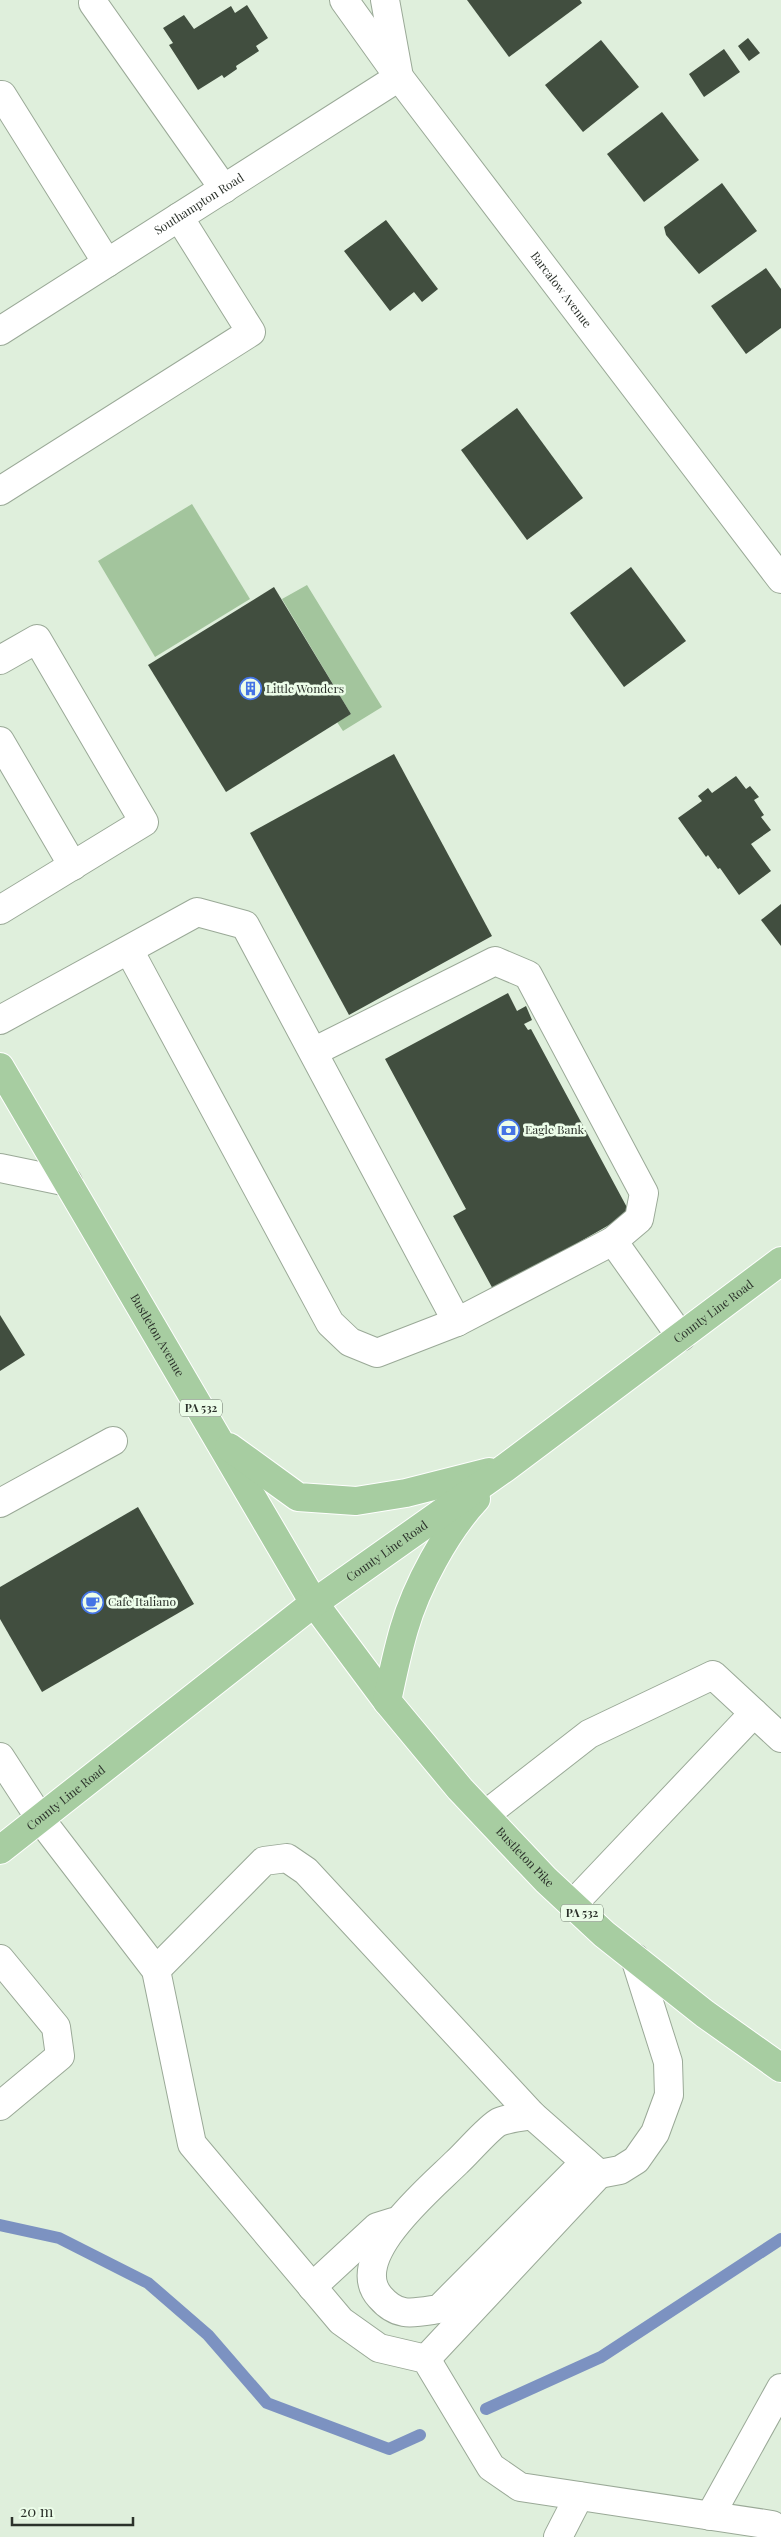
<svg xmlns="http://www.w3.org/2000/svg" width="781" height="2537" viewBox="0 0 781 2537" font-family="'Playfair Display',serif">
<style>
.green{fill:#a3c59d}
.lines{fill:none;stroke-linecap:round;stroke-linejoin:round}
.stream{stroke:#7c92c1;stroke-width:12}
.building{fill:#414e3f}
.minor-casing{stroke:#9aa997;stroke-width:30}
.major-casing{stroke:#fff;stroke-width:30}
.minor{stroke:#fff;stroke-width:28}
.major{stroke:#a7cda1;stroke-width:28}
.labels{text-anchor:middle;stroke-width:5;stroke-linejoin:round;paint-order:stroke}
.shield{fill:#ecfde9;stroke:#656e63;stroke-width:1}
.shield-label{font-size:11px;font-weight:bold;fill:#2b312a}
.street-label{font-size:12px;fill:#2b312a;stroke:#ecfde9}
.poi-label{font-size:12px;fill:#2b312a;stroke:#ecfde9;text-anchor:start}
</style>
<rect width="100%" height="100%" fill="#dfefdc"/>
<g class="green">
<polygon points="192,504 250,599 155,657 98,561"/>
<polygon points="307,585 382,707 343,731 337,722 351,714 282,599"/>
</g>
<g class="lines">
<g class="stream">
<polyline points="0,2225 59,2238 148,2283 208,2335 267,2403 389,2449 420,2435"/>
<polyline points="486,2409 601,2357 781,2239"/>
</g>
</g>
<g class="building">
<polygon points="467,0 580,0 582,3 509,57"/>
<polygon points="247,5 268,38 256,46 259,51 236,66 237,69 224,78 222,75 198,90 169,45 173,43 163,28 184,15 194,29 231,6 235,13"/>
<polygon points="748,38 760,53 749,61 738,46"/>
<polygon points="601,40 639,87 583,132 545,85"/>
<polygon points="724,49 740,72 704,97 689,74"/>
<polygon points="662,112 699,160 644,202 607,154"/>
<polygon points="722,183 757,231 699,274 666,235 664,227"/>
<polygon points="386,220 438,289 422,302 414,292 390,311 344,251"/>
<polygon points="766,268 781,289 781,328 746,354 711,306"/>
<polygon points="517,408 583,498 527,540 461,450"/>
<polygon points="631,567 686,641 624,687 570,613"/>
<polygon points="274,587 351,714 226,792 148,665"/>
<polygon points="394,754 492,936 349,1015 250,833"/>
<polygon points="736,776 746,789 750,786 759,797 754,800 764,815 761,817 771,830 751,844 771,871 739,895 720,868 718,869 708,855 706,857 678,818 702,801 698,796 708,788 712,793"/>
<polygon points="781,904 781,946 761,920"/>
<polygon points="508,993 517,1011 526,1006 532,1020 524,1024 528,1030 531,1029 630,1213 494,1291 453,1216 466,1209 385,1059"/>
<polygon points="0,1315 25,1355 0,1371"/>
<polygon points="138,1507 194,1604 42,1692 0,1619 0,1587"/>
</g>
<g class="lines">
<defs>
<g id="minor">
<path id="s1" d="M344 0 399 77 781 579"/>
<polyline points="93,3 224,189"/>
<polyline points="2,95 107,263"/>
<path id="s2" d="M0 331 399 77 385 0"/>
<polyline points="0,491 251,332 179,217"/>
<polyline points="0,660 37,639 144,822 0,910"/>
<polyline points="0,741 73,866"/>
<polyline points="129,950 330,1323 350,1342 377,1353 457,1322"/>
<polyline points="0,1020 197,912 245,925 457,1322 613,1241 639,1219 644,1193 528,975 495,961 313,1052"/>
<polyline points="0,1168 68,1182"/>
<polyline points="613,1241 681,1337"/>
<polyline points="0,1503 113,1441"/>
<polyline points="0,1757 41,1820 156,1970 192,2144 341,2321 379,2348 426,2359 491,2467 520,2487 772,2525 781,2531"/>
<polyline points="485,1815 589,1734 713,1675 754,1713"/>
<polyline points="573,1904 754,1713 781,1738"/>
<polyline points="0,1959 56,2027 60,2056 0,2106"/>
<polyline points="156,1970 264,1861 287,1858 306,1871 532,2115 599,2174 426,2359"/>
<path d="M532 2115C522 2117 508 2118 499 2122 489 2127 466 2154 457 2162 432 2187 345 2258 380 2297 398 2318 413 2313 439 2309L585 2162"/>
<polyline points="599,2174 620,2170 636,2160 655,2133 669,2095 668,2062 635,1958"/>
<polyline points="312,2287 377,2227 393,2222"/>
<polyline points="710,2516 781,2388"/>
<polyline points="558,2537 579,2496"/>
</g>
<g id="major">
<path id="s3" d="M0 1067 314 1603 387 1701 460 1789 546 1880 604 1934 705 2014 781 2068"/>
<polyline points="229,1447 298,1497 356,1501 406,1493 489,1472"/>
<path d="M387 1701C392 1677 397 1653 404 1629 416 1587 446 1531 476 1499"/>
<path id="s4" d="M0 1850 314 1603 505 1468 781 1261"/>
</g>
</defs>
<use href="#minor" class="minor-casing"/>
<use href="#major" class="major-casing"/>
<use href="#minor" class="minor"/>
<use href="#major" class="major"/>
</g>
<defs>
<symbol id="building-ring" viewBox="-11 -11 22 22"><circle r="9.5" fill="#ecfde9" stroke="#4474e5" stroke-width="1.5"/><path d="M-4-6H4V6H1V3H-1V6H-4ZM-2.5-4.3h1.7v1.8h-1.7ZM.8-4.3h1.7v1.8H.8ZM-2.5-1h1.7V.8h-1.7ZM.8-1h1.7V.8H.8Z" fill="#4474e5"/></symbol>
<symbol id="bank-ring" viewBox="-11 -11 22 22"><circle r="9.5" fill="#ecfde9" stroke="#4474e5" stroke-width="1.5"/><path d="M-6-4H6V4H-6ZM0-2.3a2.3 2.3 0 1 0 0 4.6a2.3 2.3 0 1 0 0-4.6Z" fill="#4474e5"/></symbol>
<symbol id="cafe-ring" viewBox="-11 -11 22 22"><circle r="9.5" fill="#ecfde9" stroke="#4474e5" stroke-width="1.5"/><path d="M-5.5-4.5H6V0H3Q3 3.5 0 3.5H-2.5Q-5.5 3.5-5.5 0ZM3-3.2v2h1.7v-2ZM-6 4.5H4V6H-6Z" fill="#4474e5"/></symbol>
</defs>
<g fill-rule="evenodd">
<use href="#building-ring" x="238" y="676" width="25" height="25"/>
<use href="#bank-ring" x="496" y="1118" width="25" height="25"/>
<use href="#cafe-ring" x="80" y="1590" width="25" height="25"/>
</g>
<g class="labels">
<g class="shield">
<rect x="180" y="1399.5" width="42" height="17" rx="4"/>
<rect x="561" y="1904.5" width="42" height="17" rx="4"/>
</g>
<g class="shield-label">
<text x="201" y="1412">PA 532</text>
<text x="582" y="1917">PA 532</text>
</g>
<g class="street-label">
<text dy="4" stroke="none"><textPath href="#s2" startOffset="236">Southampton Road</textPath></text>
<text dy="4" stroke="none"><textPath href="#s1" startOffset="362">Barcalow Avenue</textPath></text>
<text dy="4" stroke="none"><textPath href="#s4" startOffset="894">County Line Road</textPath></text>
<text dy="4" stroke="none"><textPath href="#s3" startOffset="311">Bustleton Avenue</textPath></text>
<text dy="4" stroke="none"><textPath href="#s4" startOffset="489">County Line Road</textPath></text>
<text dy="4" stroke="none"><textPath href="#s4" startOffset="84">County Line Road</textPath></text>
<text dy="4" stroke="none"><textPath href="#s3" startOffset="952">Bustleton Pike</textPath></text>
</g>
<g class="poi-label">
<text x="266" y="693">Little Wonders</text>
<text x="525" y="1134">Eagle Bank</text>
<text x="108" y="1606">Cafe Italiano</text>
</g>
</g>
<path d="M12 2517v8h121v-8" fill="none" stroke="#2b312a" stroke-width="2.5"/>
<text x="20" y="2517" font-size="15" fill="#2b312a" stroke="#ecfde9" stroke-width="4" paint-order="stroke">20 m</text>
</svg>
